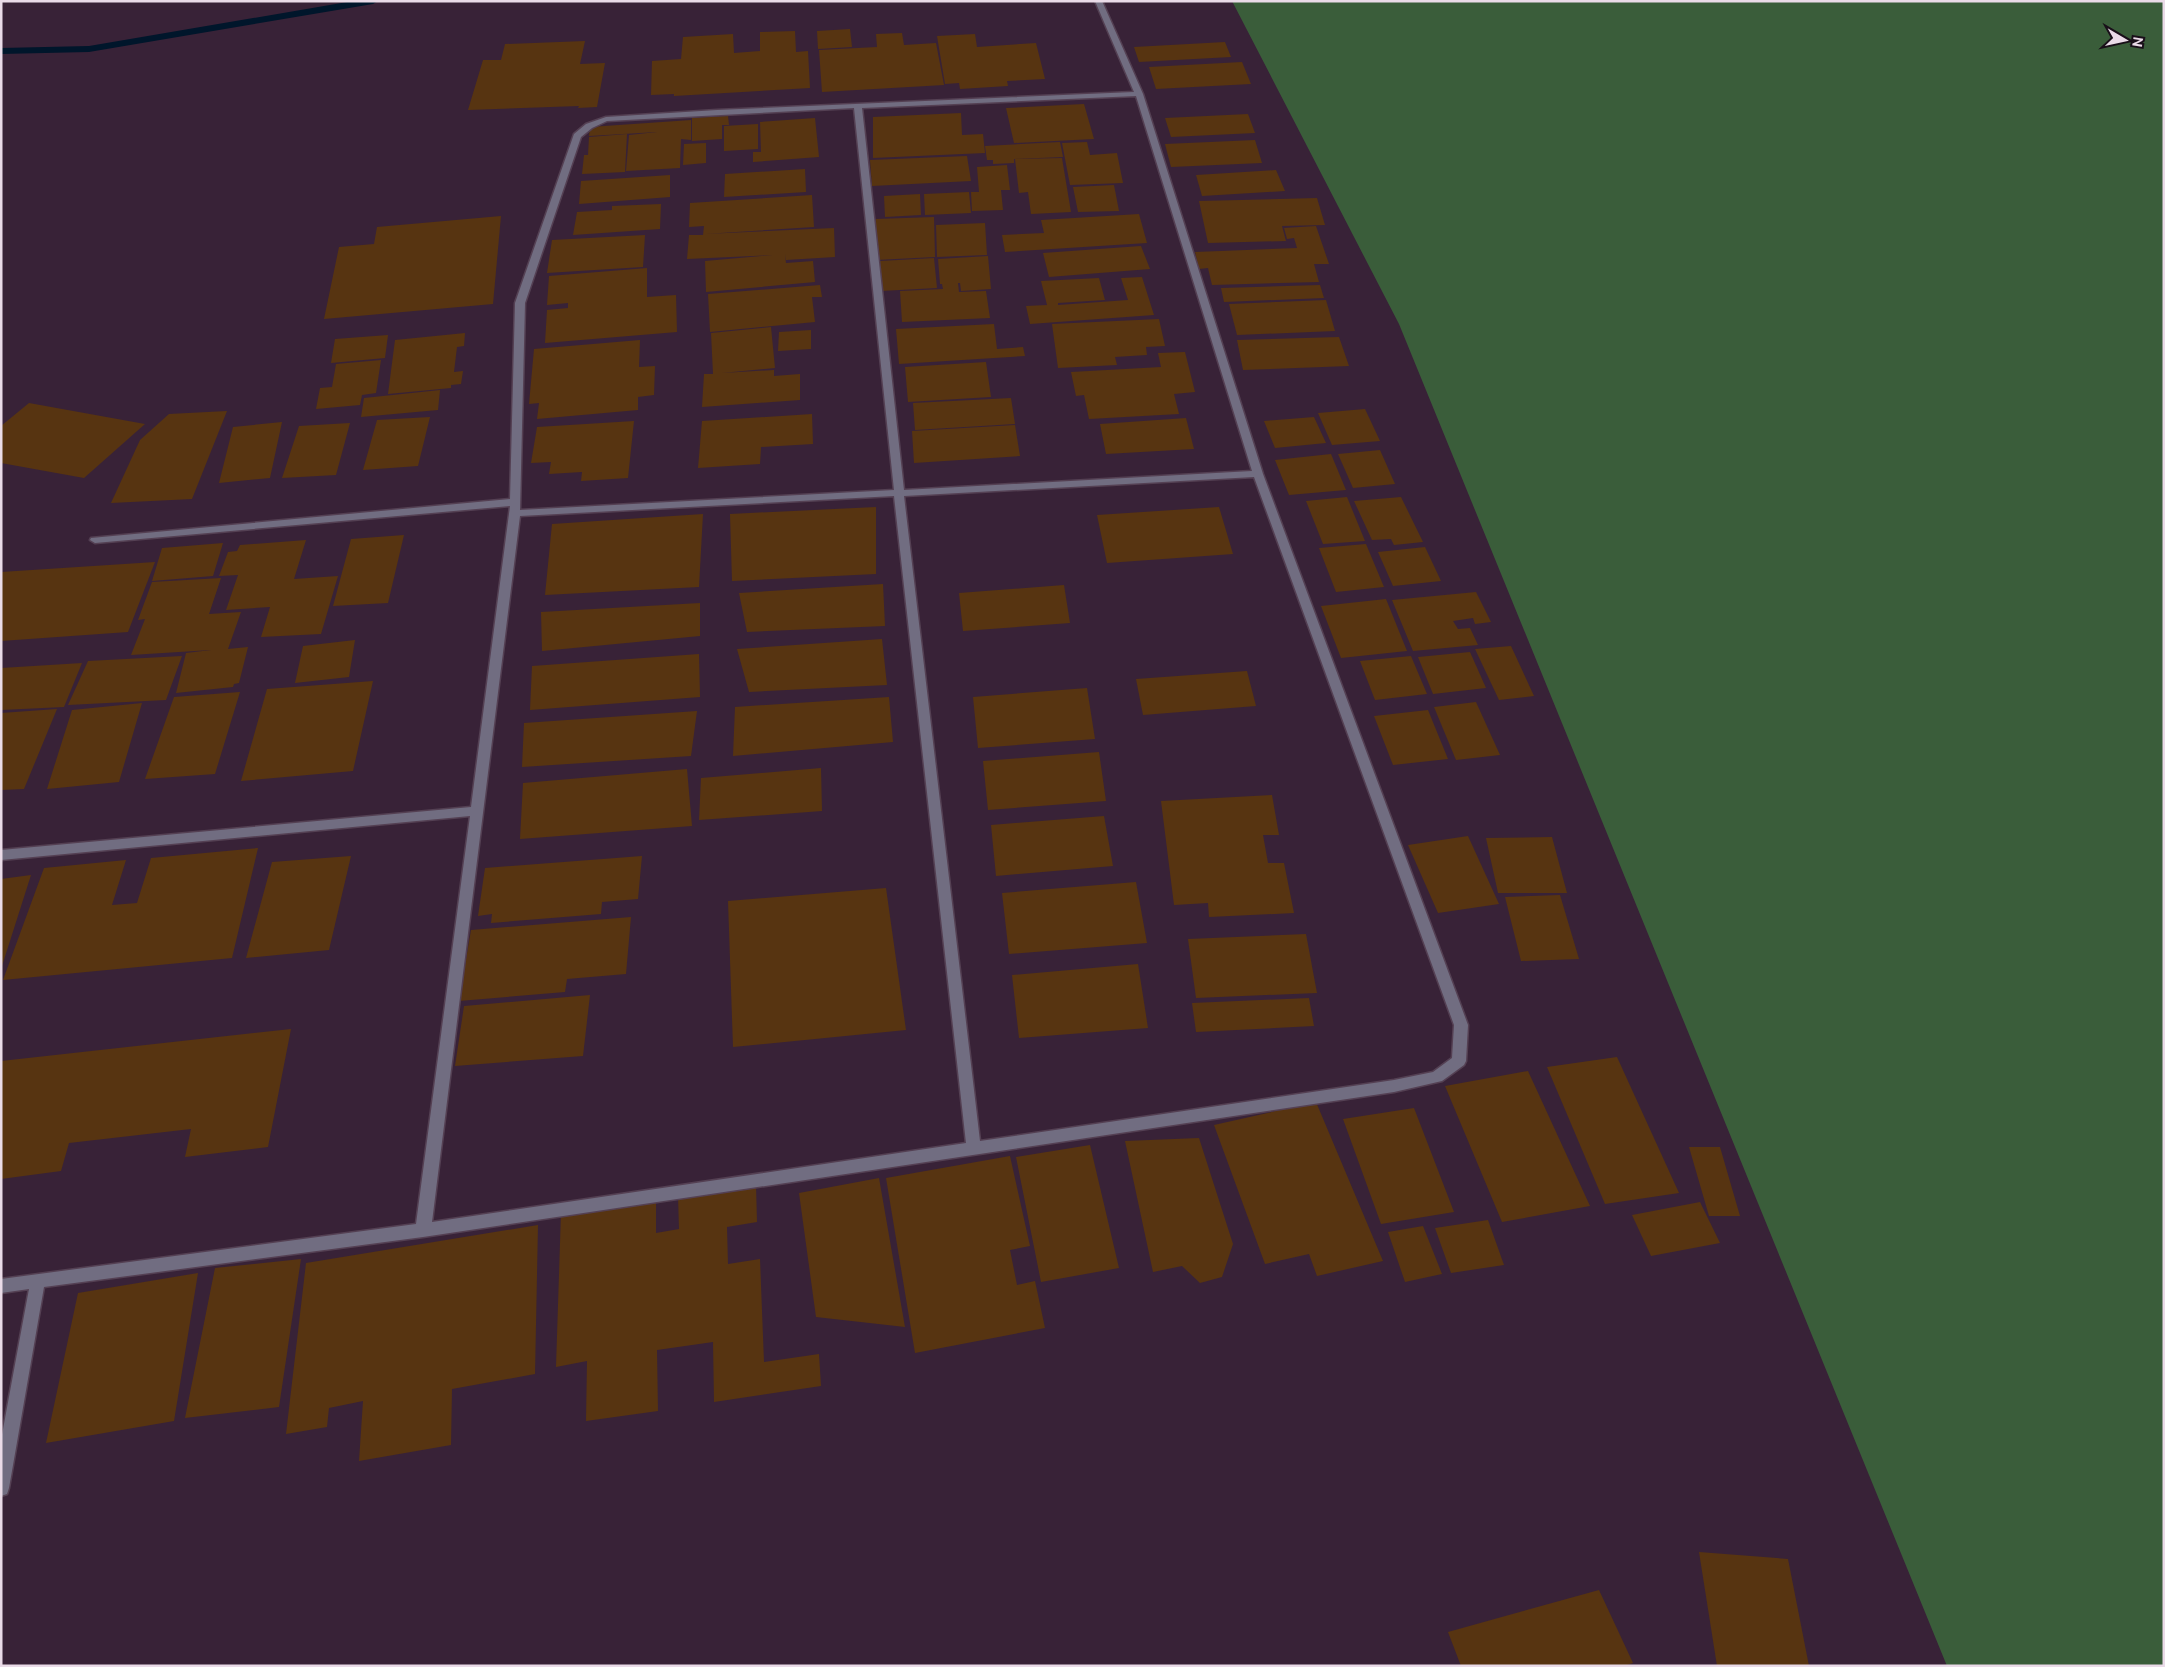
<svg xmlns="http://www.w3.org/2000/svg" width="2165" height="1667" viewBox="0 0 2165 1667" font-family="Ubuntu,sans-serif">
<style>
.forest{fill:#3a5d3a}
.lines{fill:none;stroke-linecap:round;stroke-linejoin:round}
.stream{fill:#00162b;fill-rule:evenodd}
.building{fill:#573411}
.minor-casing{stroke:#544053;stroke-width:3}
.minor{fill:#716d81;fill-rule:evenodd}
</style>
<rect width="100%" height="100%" fill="#382237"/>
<polygon class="forest" points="1232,1 2164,1 2164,1666 1947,1666 1399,324"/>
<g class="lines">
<polygon class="stream" points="353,1 378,1 373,4 89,52 1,54 1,48 89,46"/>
</g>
<g class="building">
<polygon points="850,29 852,47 818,49 817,31"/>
<polygon points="795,31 796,52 808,51 810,88 674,96 674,94 651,95 652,61 681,59 683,37 733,34 734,53 760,51 760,32"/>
<polygon points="902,33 904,45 936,43 944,85 822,92 819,50 877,47 876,34"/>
<polygon points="975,34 977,47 1036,43 1045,79 1007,81 1008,86 960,89 959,83 945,84 937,36"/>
<polygon points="585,41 580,64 605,63 597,107 578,108 579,106 468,110 483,60 501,60 505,44"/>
<polygon points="1225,42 1231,57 1139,62 1134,47"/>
<polygon points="1242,62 1251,84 1156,89 1149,67"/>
<polygon points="1084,104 1094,139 1014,143 1006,108"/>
<polygon points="961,113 962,135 983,134 985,153 873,158 873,117"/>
<polygon points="1248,114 1255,133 1171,137 1165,118"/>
<polygon points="728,116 729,125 722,125 722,139 692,141 692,118"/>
<polygon points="815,118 819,157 753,162 753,152 761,152 760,122"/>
<polygon points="691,120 691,140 681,139 680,168 626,171 629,135 657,132 589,136 590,127"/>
<polygon points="758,124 758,149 724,151 724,126"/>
<polygon points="627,134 625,172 582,174 584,155 588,155 589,137"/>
<polygon points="1255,140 1262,163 1171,167 1165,144"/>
<polygon points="1060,142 1063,157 1014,159 1014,163 993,164 993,160 987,160 985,146"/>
<polygon points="1087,142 1090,155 1117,153 1123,183 1070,185 1062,143"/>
<polygon points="706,143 706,163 683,165 684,144"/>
<polygon points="967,156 971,181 872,186 870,160"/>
<polygon points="1062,158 1071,212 1031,214 1028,192 1019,193 1015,159"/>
<polygon points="1007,165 1010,190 1001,190 1003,210 972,211 971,192 979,192 977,167"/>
<polygon points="805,169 806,192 724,197 725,174"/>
<polygon points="1276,170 1285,191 1202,196 1196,175"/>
<polygon points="670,175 670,197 579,204 581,181"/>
<polygon points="1114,185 1119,211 1078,212 1073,187"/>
<polygon points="969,192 971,213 925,215 924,194"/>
<polygon points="920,194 921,215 885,217 884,196"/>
<polygon points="812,195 814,227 705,234 834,228 835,257 786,260 785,254 786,263 813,261 815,282 706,292 705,261 773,255 687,259 689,235 703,235 704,226 689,227 690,203"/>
<polygon points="1317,198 1325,225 1282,226 1286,241 1208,243 1199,201"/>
<polygon points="661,204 660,229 573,235 577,212 612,210 612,206"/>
<polygon points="1139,214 1147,243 1005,252 1002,235 1044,233 1041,220"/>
<polygon points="501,216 493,304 324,319 339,247 374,244 377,227"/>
<polygon points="934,217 935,257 876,260 876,219"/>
<polygon points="985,223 987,255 937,257 936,225"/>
<polygon points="1316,226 1329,264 1314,264 1319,282 1212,285 1208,268 1199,269 1195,252 1297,248 1294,238 1287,239 1284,228"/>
<polygon points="645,235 643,267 547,273 552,240"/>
<polygon points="1141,246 1150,269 1049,277 1043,253"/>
<polygon points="988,256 991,289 961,291 960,283 958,283 959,292 986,291 990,318 902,322 900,291 943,289 942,284 940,284 938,259"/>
<polygon points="934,258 937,288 881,291 880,261"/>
<polygon points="647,268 647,297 676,295 677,332 545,343 547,310 568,308 568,303 547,305 549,276"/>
<polygon points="1142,277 1154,315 1030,324 1026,306 1047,305 1041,281 1099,278 1105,300 1058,303 1058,305 1128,300 1121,278"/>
<polygon points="820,285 822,297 812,297 815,322 710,332 708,294"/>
<polygon points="1320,285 1324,298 1224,302 1221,288"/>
<polygon points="1326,300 1335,331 1237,335 1229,304"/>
<polygon points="1159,319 1165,346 1146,347 1147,355 1115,357 1117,365 1058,368 1052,324"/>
<polygon points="994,324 997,349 1023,347 1025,356 899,364 896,329"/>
<polygon points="771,327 775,368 722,373 774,370 774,376 800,374 800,400 702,407 704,374 713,374 711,333"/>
<polygon points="811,330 811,349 778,351 779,332"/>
<polygon points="465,333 464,346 457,347 454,372 463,371 461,384 451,385 451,388 388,394 395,340"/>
<polygon points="388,335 385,358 331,363 335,339"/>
<polygon points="1339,337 1349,366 1243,370 1237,340"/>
<polygon points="640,340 639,367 655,366 654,395 638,397 638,410 537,419 539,403 529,404 534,349"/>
<polygon points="1185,352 1195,392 1174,394 1179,414 1089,419 1084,395 1076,396 1071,372 1161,367 1158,353"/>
<polygon points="381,360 376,393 362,395 360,405 316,409 320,388 332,387 336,364"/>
<polygon points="986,362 991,397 908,402 905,367"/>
<polygon points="440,390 438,410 361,417 364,398"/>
<polygon points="1011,398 1015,424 915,430 913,403"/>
<polygon points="29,403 145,424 84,478 1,463 1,426"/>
<polygon points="1365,409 1380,441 1332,445 1318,413"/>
<polygon points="227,411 192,499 111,503 140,440 169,414"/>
<polygon points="812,414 813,444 761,447 760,464 698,468 702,421"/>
<polygon points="430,417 418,466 363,470 377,420"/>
<polygon points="1314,417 1326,443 1275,448 1264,421"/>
<polygon points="1186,418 1194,449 1106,454 1100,424"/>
<polygon points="634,421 628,478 581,481 582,472 549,474 551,462 531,463 537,427"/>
<polygon points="282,422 270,478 219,483 233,427"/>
<polygon points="350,423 336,475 282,478 299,426"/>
<polygon points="1015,425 1020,456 914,463 912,431"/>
<polygon points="1380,450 1395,484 1353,488 1338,454"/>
<polygon points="1331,454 1346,490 1289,495 1275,460"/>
<polygon points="1347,497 1365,541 1323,544 1306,501"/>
<polygon points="1401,497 1423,542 1394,545 1391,539 1372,540 1354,501"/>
<polygon points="876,507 876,574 732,581 730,514"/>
<polygon points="1219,507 1233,554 1107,563 1097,515"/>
<polygon points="703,514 699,587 545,595 552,524"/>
<polygon points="404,535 388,603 333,606 351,539"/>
<polygon points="306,540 294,579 338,576 321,634 261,637 270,607 226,610 238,575 219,576 228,552 237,551 240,545"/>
<polygon points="223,543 213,576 152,581 162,548"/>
<polygon points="1366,544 1384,587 1336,592 1319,548"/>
<polygon points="1425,547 1441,581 1393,586 1378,552"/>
<polygon points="155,562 128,632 1,641 1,572"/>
<polygon points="221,578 209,614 241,612 228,649 248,647 239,683 234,684 233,687 176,693 186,653 211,650 131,655 145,619 138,620 152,582"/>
<polygon points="883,584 885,626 747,632 739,593"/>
<polygon points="1064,585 1070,623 963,631 959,593"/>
<polygon points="1476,592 1491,622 1475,624 1473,618 1453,621 1458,629 1470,628 1478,645 1413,651 1392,600"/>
<polygon points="1386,599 1407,651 1341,658 1321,606"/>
<polygon points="700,603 700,636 542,651 541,612"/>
<polygon points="882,639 887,685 749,692 737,649"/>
<polygon points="355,640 349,677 295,683 303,646"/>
<polygon points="1511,646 1534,696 1499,700 1475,649"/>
<polygon points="1470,652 1486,688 1433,694 1418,657"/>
<polygon points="699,654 700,697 530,710 532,666"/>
<polygon points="182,656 166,700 68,705 88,661"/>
<polygon points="1411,656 1427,694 1375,700 1360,661"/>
<polygon points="82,663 64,707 1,710 1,668"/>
<polygon points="1247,671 1256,706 1143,715 1136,679"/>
<polygon points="373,681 353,771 241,781 267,689"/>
<polygon points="1087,688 1095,739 978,748 973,697"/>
<polygon points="240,692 215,774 145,779 174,697"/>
<polygon points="889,697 893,742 733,756 735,707"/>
<polygon points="1476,702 1500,755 1456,760 1434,707"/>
<polygon points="142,703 119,782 47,789 72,710"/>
<polygon points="57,709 24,789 1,790 1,713"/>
<polygon points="1428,710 1448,759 1393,765 1374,716"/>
<polygon points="697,711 691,756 522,767 524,723"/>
<polygon points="1099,752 1106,801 988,810 983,761"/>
<polygon points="821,768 822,811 699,820 701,778"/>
<polygon points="687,769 692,826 520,839 523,783"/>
<polygon points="1272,795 1279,835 1263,835 1268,863 1284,863 1294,913 1209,917 1208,903 1174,905 1161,801"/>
<polygon points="1104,816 1113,866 996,876 991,825"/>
<polygon points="1468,836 1499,904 1438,913 1408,845"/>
<polygon points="1552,837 1567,893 1498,893 1486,838"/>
<polygon points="258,848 232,958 3,980 44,868 126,860 112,905 137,903 151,858"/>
<polygon points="351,856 329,950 246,958 272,862"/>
<polygon points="642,856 638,899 602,902 601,914 491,923 492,914 478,916 485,868"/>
<polygon points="31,875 2,966 1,966 1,879"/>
<polygon points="1136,882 1147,943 1009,954 1002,893"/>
<polygon points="886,888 906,1030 733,1047 728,901"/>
<polygon points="1560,895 1579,959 1521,961 1505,897"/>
<polygon points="631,917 626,974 567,979 565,992 459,1001 471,930"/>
<polygon points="1306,934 1317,993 1196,998 1188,939"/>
<polygon points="1138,964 1148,1028 1019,1038 1012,975"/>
<polygon points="590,995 583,1056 455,1066 464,1006"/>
<polygon points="1309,998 1314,1026 1196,1032 1192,1003"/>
<polygon points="291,1029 268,1147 185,1157 191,1129 69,1143 61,1171 1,1179 1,1061"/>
<polygon points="1617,1057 1679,1193 1605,1204 1547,1067"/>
<polygon points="1528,1071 1590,1206 1502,1222 1445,1086"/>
<polygon points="1316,1102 1383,1261 1317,1276 1309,1254 1265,1264 1214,1125"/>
<polygon points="1414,1108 1454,1212 1381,1224 1343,1119"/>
<polygon points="1199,1138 1233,1244 1222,1277 1200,1283 1182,1266 1153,1272 1125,1141"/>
<polygon points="1090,1145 1119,1268 1041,1282 1016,1157"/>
<polygon points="1689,1147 1720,1147 1740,1216 1709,1216"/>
<polygon points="1010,1156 1030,1246 1010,1250 1017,1285 1035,1281 1045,1328 915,1353 886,1178"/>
<polygon points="879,1178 905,1327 816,1317 799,1193"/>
<polygon points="756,1185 757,1222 727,1227 728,1264 760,1259 764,1362 819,1354 821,1386 714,1402 713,1342 657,1350 658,1411 586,1421 587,1361 556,1367 561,1212 656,1198 656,1233 679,1229 678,1196"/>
<polygon points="1700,1202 1720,1243 1651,1256 1632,1215"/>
<polygon points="1488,1220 1504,1265 1451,1273 1435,1228"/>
<polygon points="538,1225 535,1374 452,1389 451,1445 359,1461 363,1401 329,1408 327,1427 286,1434 306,1263"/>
<polygon points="1423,1226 1442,1274 1405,1282 1388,1232"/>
<polygon points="301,1259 279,1407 185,1418 215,1268"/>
<polygon points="198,1273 174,1421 46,1443 78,1293"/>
<polygon points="1699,1552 1788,1559 1809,1666 1717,1666"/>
<polygon points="1599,1590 1633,1663 1624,1666 1461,1666 1448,1632"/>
</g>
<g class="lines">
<defs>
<path id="minor" d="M1095 1H1102L1143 94 1263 474 1468 1025 1466 1061 1464 1065 1442 1081 1394 1092 423 1237 44 1287 9 1488 7 1494 1 1496V1440L29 1289 1 1293V1279L416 1224 470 816 1 860V850L471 807 510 506 95 543 90 540 91 538 510 499 515 303 574 134 586 124 606 117 717 110 1134 92ZM1136 96 1252 471 904 490 862 108ZM854 108 894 490 520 510 525 303 581 137 592 128 607 121ZM1254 477 1454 1025 1452 1058 1433 1072 1394 1080 980 1141 904 496ZM894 496 966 1143 432 1222 520 516Z"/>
</defs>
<use href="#minor" class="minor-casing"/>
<use href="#minor" class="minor"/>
</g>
<rect width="2165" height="1667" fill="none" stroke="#eadbe8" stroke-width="5"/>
<g transform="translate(2125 40) rotate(99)" stroke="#190f19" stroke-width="4" paint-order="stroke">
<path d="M0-4L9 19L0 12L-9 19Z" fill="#eadbe8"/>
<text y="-8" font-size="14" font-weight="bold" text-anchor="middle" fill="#eadbe8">N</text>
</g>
</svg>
